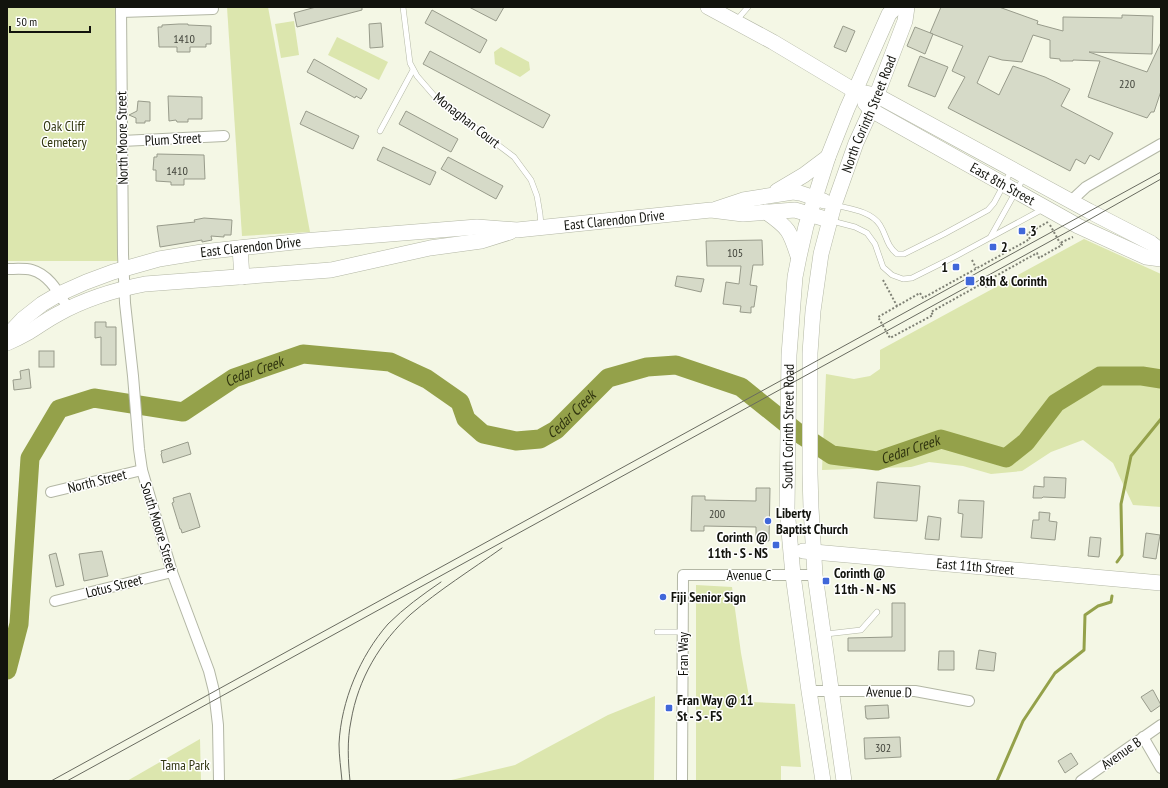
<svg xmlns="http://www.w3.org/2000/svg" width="1168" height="788" viewBox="0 0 1168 788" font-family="'PT Sans Narrow',sans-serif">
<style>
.green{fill:#dce6ae}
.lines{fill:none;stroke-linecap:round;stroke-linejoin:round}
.stream{stroke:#94a14a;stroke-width:3}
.river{stroke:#94a14a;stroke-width:19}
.building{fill:#d6dac8;stroke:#989b8b}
.lane-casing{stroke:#b3b7a5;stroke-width:6}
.street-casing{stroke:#b3b7a5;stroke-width:12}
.secondary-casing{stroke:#b3b7a5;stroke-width:16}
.path{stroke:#7f8175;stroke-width:2;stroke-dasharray:2 2;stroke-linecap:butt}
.lane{stroke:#fff;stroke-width:5}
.street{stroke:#fff;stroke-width:10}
.secondary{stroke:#fff;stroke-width:15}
.tram{stroke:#696b60;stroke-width:1}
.poi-dot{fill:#4067d9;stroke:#fff;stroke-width:1.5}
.labels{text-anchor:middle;stroke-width:3;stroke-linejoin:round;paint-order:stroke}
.number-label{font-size:12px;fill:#43453c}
.street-label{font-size:14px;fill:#12130d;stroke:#fff}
.park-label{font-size:14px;fill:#313610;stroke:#fff}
.poi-label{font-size:14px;font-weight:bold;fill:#12130d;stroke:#fff;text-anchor:start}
.water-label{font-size:15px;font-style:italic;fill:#30350f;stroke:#fff}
</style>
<rect width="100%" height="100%" fill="#f4f7e5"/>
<g class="green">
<polygon points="7,7 121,7 119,261 7,261"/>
<polygon points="227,7 268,7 310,232 242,236"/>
<polygon points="294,21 299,55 281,58 275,24"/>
<polygon points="337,37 388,62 379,80 328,55"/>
<polygon points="501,47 529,62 530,70 520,77 495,64 494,52"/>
<polygon points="1084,239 1161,274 1161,507 1133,505 1113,463 1083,440 1051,452 1022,471 991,474 963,466 929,462 911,467 822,470 826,374 854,379 870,376 880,369 880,350"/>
<polygon points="696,585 732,587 741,653 750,702 795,704 801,767 781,766 781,781 696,781"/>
<polygon points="655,696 654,781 447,781 515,765 608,715"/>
<polygon points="200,739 201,781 127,781"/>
</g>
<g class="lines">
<g class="stream">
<polyline points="1117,562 1122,555 1121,504 1131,456 1161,419"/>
<polyline points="997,781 1023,721 1055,673 1084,650 1085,615 1098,606 1111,602 1112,596"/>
</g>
<path class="river" id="s1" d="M7 670 19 624 30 458 59 409 94 398 183 412 234 378 303 354 390 362 427 379 460 402 466 419 483 434 516 441 540 439 556 430 608 378 647 367 676 365 741 387 797 432 832 455 877 461 941 439 1006 458 1026 442 1056 403 1100 376H1142L1161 379"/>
</g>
<g class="building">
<polygon points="316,7 362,7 362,10 297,27 294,13"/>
<polygon points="469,7 504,7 496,21"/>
<polygon points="941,7 999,7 1038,21 1037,24 1063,31 1063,17 1122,18 1122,15 1153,16 1152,54 1089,52 1147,72 1161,42 1161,91 1154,112 1151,112 1147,118 1088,97 1100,61 1073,60 1073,61 1060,61 1060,59 1050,58 1050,40 1033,35 1022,62 1002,60 989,56 977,83 999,95 1013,66 1045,77 1070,89 1061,106 1113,133 1099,160 1090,155 1085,164 1076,159 1070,171 948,108 965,77 952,71 963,46 930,33"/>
<polygon points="432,10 487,40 480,53 425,23"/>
<polygon points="381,23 383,47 370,48 369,24"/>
<polygon points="179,24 188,24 188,25 211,26 211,44 206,44 206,47 190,47 190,52 177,52 177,47 159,47 158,27 162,27 162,25"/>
<polygon points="843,26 855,31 846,52 834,47"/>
<polygon points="915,27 933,34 925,54 907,46"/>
<polygon points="430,51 550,115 543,128 423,64"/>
<polygon points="920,56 948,67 935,97 908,86"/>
<polygon points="314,59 367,89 361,99 356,96 355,98 307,72"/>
<polygon points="168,96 202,97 202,119 188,119 188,122 177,122 176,120 169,121"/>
<polygon points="138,101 150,102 150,121 145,121 145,123 136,123 136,118 129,115 137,111"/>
<polygon points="306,111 359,136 353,149 300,124"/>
<polygon points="406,111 458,139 451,152 399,124"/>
<polygon points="383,147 436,172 430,185 377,160"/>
<polygon points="157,154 204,155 205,179 184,179 184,185 171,185 171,182 156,181 156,170 153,170 154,157 157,157"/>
<polygon points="448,157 503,186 496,199 441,169"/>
<polygon points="204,218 232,220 231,235 224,235 224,237 211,236 212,240 202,242 202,240 160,247 157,226 195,222 194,220"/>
<polygon points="762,240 763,265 753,265 750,285 757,286 754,307 751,307 751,313 740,312 741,306 723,304 726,282 739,284 741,266 707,266 706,241"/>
<polygon points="677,276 704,279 701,292 675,286"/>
<polygon points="95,322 106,322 106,327 116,327 116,365 101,365 101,337 95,338"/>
<rect x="39" y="351" width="15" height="16"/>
<polygon points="29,369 31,388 14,390 13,380 21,379 20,371"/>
<polygon points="188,442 191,454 163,463 161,454 162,453 161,451"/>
<polygon points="1044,477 1066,478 1065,498 1043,497 1042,498 1033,498 1034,486 1044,487"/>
<polygon points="877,482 920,486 917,521 874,518"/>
<polygon points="756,488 770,488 769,541 756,540 756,527 704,526 704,531 691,531 692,496 705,496 705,500 756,501"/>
<polygon points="190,493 200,527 182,533 181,529 180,529 172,503 174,502 173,498"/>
<polygon points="959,500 984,501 982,538 961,537 963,514 958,513"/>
<polygon points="1039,512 1050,513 1049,521 1057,522 1055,540 1031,538 1033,520 1039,520"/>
<polygon points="928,516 941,518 939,540 925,539"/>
<polygon points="1146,533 1160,535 1156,559 1143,557"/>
<polygon points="1090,537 1101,538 1099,557 1088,556"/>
<polygon points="102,551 108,576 84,581 79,554"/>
<polygon points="56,553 64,585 56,587 49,555"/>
<polygon points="892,603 905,603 905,651 848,651 848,638 892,637"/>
<polygon points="979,650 996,653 994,671 976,669"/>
<polygon points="939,651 954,651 954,670 938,670"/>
<polygon points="1152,690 1153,690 1161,705 1151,712 1141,697"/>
<polygon points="888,705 889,718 867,719 867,718 866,718 865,706"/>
<polygon points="900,737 901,757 865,759 864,738"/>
<polygon points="1071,753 1078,764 1065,773 1058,761"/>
</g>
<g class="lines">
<defs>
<g id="lane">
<polyline points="403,7 410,63 417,76 437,99 514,157 531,180 537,196 540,214 541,225"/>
<polyline points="736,21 748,7"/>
<polyline points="380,131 413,70"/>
<path d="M835 205C850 209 871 211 880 225 887 236 886 245 897 254H904L944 234 988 210 994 203 1011 171"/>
<polyline points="832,221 855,227 867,233 875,244 883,267 892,275 903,279 912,278 956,256 1043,209"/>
<polyline points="991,236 1024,177"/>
<polyline points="657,632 683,632"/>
<polyline points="826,634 861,630 877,612"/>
</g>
<g id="street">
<polyline points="121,7 123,254 125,303 133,376 139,449 142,470 172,572 209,671 214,691 218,725 219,781"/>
<polyline points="121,12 213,9"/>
<polyline points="122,141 224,136"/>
<polyline points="1071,201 1086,187 1161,144"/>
<path d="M7 269C15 269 25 268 32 270 50 275 59 294 68 308"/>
<polyline points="51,492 142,470"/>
<polyline points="55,601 172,572"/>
<polyline points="809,691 915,691 969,701"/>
<polyline points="1143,737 1161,768"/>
<polyline points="682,781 683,575 815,575"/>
<polyline points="1081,781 1161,725"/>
</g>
<g id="secondary">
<polyline points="708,7 773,42 855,91 876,95 1089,211 1151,243 1161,251"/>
<path id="s2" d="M865 103 871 110 1078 226 1146 257 1161 259"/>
<polyline points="777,191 804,175 828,157"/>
<polyline points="716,209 743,200 793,192 800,193 824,201"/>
<path d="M766 212C789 228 790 231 798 256"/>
<polyline points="240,248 242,277"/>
<path id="s3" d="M7 336 23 319 42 304 59 294 86 282 113 272 159 259 202 252 303 241 477 227 517 230 711 210 743 214 795 210 829 220"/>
<path d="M7 343C14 340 22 336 29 332 39 326 48 319 58 314 85 299 114 290 145 284L331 270 430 248 481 241 510 232"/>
<path id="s4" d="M803 551 1161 583"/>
<path id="s5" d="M823 781 809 691 793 575 787 509 789 355 795 277 799 257 806 226 828 157 847 109 889 14 896 7"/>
<path id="s6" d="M844 781 815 575 811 508 810 474V353L813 311 821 254 834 205 856 143 871 110 905 21 907 7"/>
</g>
</defs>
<use href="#lane" class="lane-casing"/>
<use href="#street" class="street-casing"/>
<use href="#secondary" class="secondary-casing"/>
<g class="path">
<polyline points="1048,222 1027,234 1030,239 923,298 920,293 878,317 890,338 933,315 931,312 1037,253 1039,258 1062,245 1060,243 1073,237"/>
<polyline points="1050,225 1060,243"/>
<polyline points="972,260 976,268"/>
<polyline points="883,280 897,306"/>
<polyline points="984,282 987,288"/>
</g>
<use href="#lane" class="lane"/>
<use href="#street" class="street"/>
<use href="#secondary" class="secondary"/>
<g class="tram">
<polyline points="51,781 1161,172"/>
<polyline points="67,781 1078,226 1161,179"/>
<path d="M342 781C341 769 339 756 339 744 341 701 360 656 388 624 404 608 422 595 441 582"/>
<path d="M350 781C348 761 347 740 351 721 358 679 380 642 411 614 439 590 471 570 502 548"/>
</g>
</g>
<g class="poi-dot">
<rect x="1018" y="227" width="8" height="8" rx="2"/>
<rect x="989" y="243" width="8" height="8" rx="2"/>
<rect x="952" y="263" width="8" height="8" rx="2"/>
<rect x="965" y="276" width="10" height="10" rx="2"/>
<circle cx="768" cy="521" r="4"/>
<rect x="772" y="541" width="8" height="8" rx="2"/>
<rect x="822" y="577" width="8" height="8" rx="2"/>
<circle cx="663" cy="597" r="4"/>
<rect x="665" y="704" width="8" height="8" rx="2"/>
</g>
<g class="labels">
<g class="number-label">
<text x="184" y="43">1410</text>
<text x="1127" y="88">220</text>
<text x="177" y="175">1410</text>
<text x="735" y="257">105</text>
<text x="717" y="518">200</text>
<text x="883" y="752">302</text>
</g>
<g class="street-label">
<text dy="5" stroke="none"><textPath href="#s6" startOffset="678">North Corinth Street Road</textPath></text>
<text transform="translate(467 120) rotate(38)" y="5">Monaghan Court</text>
<text transform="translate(122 138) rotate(-91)" y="5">North Moore Street</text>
<text transform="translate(173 139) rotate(-3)" y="5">Plum Street</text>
<text dy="5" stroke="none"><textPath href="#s2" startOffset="160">East 8th Street</textPath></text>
<text dy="5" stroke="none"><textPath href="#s3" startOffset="631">East Clarendon Drive</textPath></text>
<text dy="5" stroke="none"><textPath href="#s3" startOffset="266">East Clarendon Drive</textPath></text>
<text dy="5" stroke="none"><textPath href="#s5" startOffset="357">South Corinth Street Road</textPath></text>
<text transform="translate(97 481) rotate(-14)" y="5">North Street</text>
<text transform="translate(159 527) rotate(73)" y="5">South Moore Street</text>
<text dy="5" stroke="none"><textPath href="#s4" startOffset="173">East 11th Street</textPath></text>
<text x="749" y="580">Avenue C</text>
<text transform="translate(114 586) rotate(-14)" y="5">Lotus Street</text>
<text transform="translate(683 654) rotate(-90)" y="5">Fran Way</text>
<text transform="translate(889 692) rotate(1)" y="5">Avenue D</text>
<text transform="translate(1121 753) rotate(-35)" y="5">Avenue B</text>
</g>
<g class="park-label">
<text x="64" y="131">Oak Cliff<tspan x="64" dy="16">Cemetery</tspan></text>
<text x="185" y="770">Tama Park</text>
</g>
<g class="poi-label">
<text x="1030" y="236">3</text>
<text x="1001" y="252">2</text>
<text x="948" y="272" text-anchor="end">1</text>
<text x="979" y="286">8th &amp; Corinth</text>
<text x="776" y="518">Liberty<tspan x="776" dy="16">Baptist Church</tspan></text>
<text x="768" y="542" text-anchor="end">Corinth @<tspan x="768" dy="16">11th - S - NS</tspan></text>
<text x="834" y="578">Corinth @<tspan x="834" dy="16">11th - N - NS</tspan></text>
<text x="671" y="602">Fiji Senior Sign</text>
<text x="677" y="705">Fran Way @ 11<tspan x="677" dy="16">St - S - FS</tspan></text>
</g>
<g class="water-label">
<text dy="5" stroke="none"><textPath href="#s1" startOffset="480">Cedar Creek</textPath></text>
<text dy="5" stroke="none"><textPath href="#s1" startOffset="839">Cedar Creek</textPath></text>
<text dy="5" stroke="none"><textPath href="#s1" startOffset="1223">Cedar Creek</textPath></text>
</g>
</g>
<rect width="1168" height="788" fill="none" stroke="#12130d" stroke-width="16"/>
<path d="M10 26v6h80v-6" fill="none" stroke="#12130d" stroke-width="2"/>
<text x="16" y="26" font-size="12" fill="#12130d" stroke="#ffffff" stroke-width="3" paint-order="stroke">50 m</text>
</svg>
